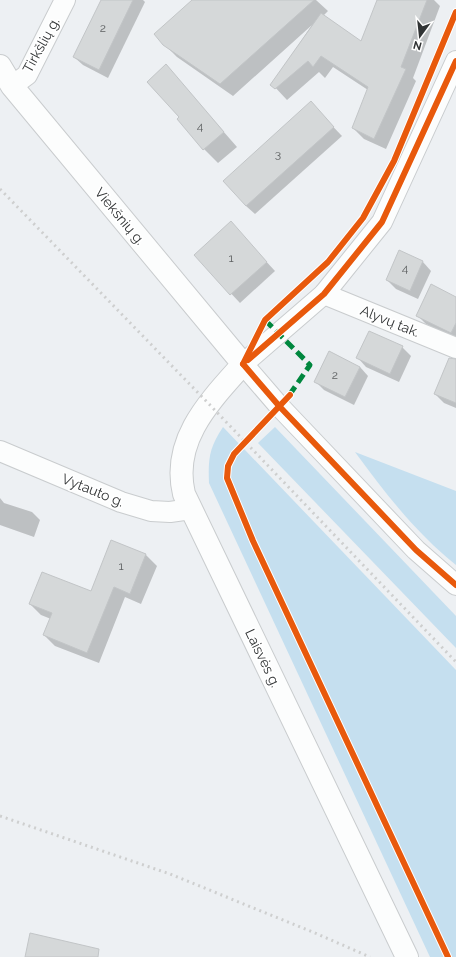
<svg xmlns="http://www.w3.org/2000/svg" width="456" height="957" viewBox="0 0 456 957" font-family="Raleway,sans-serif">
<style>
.green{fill:#c5dfef}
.shadow{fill:#0003}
.building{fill:#d5d8d9;stroke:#c2c5c7}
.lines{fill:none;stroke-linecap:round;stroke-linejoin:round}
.minor-casing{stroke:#c9ccce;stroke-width:22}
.primary-casing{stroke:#c9ccce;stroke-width:24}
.minor{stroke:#fcfdfd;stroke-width:20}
.primary{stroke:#fcfdfd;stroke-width:22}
.rail{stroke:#cecfcf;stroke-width:3;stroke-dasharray:2 4;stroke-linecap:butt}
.quiet{stroke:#00873e;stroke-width:5;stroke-dasharray:10 5;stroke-linecap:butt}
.cycleway-casing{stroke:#fff;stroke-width:8}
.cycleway{stroke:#e8590c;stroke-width:6}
.labels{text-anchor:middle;stroke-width:3.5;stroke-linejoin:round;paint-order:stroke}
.number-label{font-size:12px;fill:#5c5f60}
.street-label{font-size:14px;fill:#303334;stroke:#fff}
</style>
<rect width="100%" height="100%" fill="#edf0f3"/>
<g class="green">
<path d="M223 427 456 670V957H430L209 483C208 459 209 448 223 427Z"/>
<polygon points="275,427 456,616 456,648 258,443"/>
<path d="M355 452 456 491V565C416 533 385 493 355 452Z"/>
</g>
<g class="shadow">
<polygon points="102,0 143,0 145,2 108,78 83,65 74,57"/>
<polygon points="193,0 316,0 328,11 323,16 361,42 378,0 434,0 440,6 413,78 416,81 386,149 364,139 353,128 368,90 333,67 325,78 319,72 287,100 272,84 312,25 233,96 177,57 164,44"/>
<polygon points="166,66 237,147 218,163 204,149 181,117"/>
<polygon points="319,112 342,136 255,214 246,206"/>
<polygon points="239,232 275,271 240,303 195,255"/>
<polygon points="400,252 423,262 431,271 418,299 396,289 387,280"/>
<polygon points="456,298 456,339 426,324 417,315"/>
<polygon points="402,347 411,356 399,382 366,367 358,358"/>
<polygon points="456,366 456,408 444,403 435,394"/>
<polygon points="360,367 368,376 354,405 324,390 315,381"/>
<polygon points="0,498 4,503 32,512 40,520 34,537 0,525"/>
<polygon points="112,541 146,555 157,566 141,604 125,597 99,663 55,646 44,635 51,619 41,615 30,604 91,592"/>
</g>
<g class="building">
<polygon points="101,0 133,0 99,70 73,57"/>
<polygon points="192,0 314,0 220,84 163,45 154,34"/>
<polygon points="377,0 427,0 401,67 406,69 374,139 352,128 368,87 321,56 313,67 308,61 275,89 270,85 321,13 361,41"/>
<polygon points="166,64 224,132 203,150 177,119 179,117 147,82"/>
<polygon points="311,101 334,127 246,206 223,181"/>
<polygon points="231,221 267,262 230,295 194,255"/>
<polygon points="399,250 423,261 410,291 386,280"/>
<polygon points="431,284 456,297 456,323 451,333 416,316"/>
<polygon points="369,331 403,346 390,374 356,358"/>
<polygon points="329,351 360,367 345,397 314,382"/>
<polygon points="449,358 456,359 456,403 434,394"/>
<polygon points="111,540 146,554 130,594 114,587 87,653 43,635 52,613 29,604 42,572 91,591"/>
<polygon points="30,933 99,949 98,957 25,957"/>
</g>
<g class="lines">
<defs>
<g id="minor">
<polyline points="456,61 382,222 324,294 243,364 280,407 416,550 456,585"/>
<polyline points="12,86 27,75 65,0"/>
<polyline points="324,294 456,348"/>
<polyline points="0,451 121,502 151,511 170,512 191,509"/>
</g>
<path id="primary" d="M0 66 12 86 243 364C210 401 171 440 184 494L407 957"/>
</defs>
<use href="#minor" class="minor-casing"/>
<use href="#primary" class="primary-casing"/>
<use href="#minor" class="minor"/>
<use href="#primary" class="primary"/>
<g class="rail">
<polyline points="0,189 208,403 456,662"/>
<polyline points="0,816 170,874 315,933 370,957"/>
</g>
<polyline class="quiet" points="265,320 310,365 288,397"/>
<defs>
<g id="cycleway">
<polyline points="248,360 324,294 382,222 456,61"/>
<polyline points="243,364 265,320 328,262 363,218 394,161 456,12"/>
<polyline points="243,364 280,407 416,550 456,585"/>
<polyline points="290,395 234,454 228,466 227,478 253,541 448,957"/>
</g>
</defs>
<use href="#cycleway" class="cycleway-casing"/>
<use href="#cycleway" class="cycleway"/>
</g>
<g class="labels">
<g class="number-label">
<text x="103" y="32">2</text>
<text x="200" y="130">4</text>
<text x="278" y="158">3</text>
<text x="231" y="262">1</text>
<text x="405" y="272">4</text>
<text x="335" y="379">2</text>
<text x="121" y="570">1</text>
</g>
<g class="street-label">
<text transform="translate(41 45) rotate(-61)" y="5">Tirkšlių g.</text>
<text transform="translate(120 216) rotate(50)" y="5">Viekšnių g.</text>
<text transform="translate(390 321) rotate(22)" y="5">Alyvų tak.</text>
<text transform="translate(93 490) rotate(22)" y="5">Vytauto g.</text>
<text transform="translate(263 658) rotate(64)" y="5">Laisvės g.</text>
</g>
</g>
<g transform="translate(420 36) rotate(195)" stroke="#ffffff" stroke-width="3" paint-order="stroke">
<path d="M0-3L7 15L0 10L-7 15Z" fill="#303334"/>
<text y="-6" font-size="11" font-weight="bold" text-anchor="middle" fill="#303334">N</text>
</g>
</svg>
